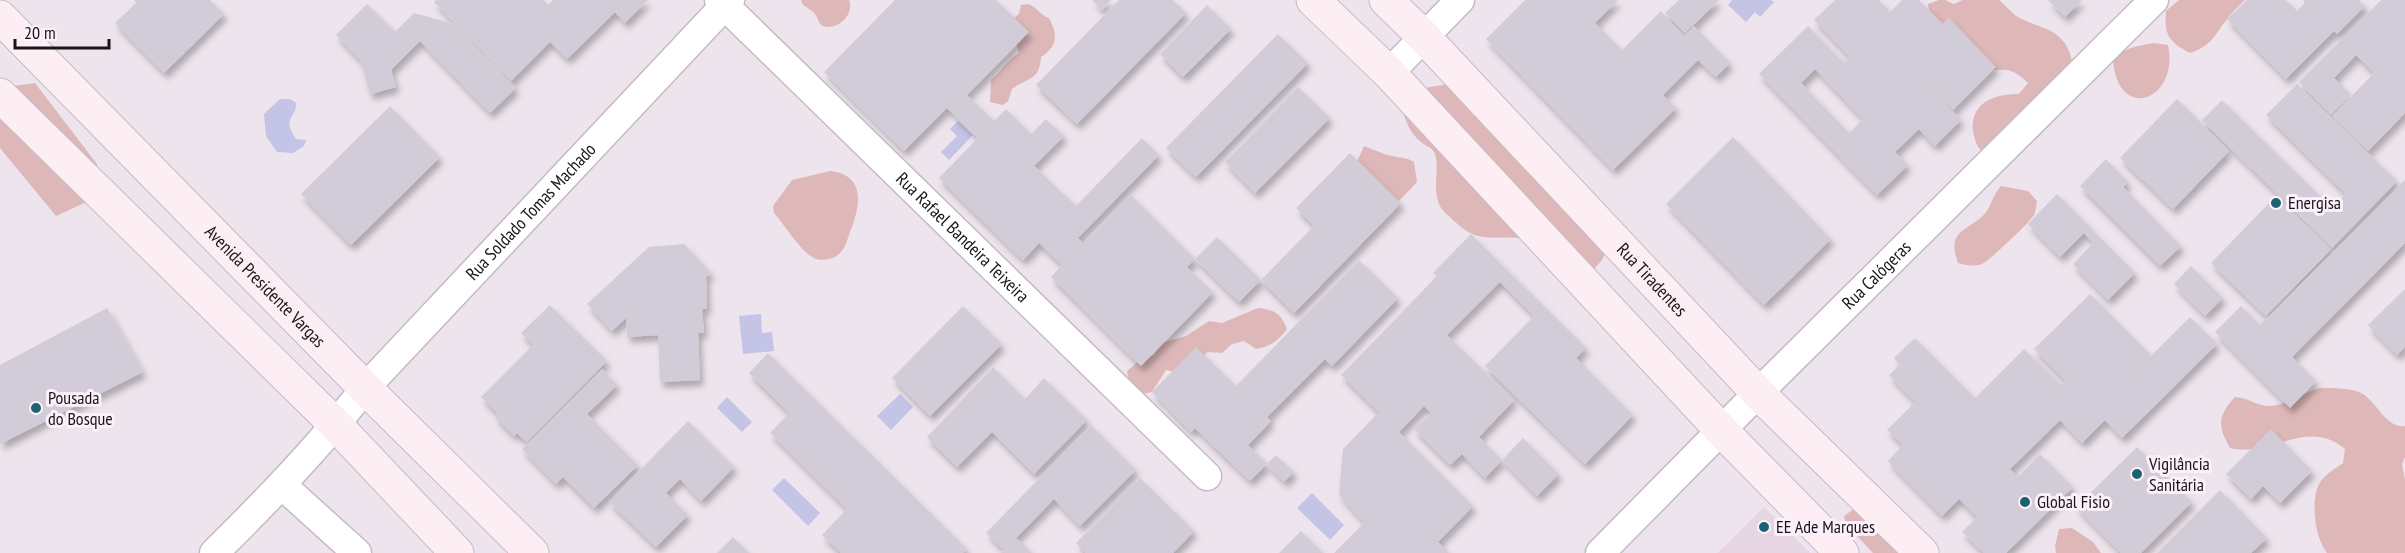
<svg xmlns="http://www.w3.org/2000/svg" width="2405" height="553" viewBox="0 0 2405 553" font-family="'PT Sans Narrow',sans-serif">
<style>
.built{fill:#e6d5e3}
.green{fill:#deb8b9}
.water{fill:#c3c4e6}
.building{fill:#d2ccd8;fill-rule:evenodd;filter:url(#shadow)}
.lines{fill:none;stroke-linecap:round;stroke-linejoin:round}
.minor-casing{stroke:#c5bbc3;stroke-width:31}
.secondary-casing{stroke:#c5bbc3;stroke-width:35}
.minor{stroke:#fff;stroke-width:28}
.secondary{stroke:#fdeef4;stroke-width:33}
.poi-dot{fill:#1b6272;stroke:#fcf1fa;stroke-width:2}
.labels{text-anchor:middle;stroke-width:6;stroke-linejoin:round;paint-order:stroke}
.poi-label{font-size:18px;fill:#191619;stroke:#fcf1fa;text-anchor:start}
.street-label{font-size:18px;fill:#191619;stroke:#fcf1fa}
</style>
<defs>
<filter id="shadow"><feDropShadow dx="3.5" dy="6" stdDeviation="3" flood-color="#0004"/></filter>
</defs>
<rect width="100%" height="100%" fill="#eee4ed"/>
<polygon class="built" points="1764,507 1810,553 1717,553 1723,548"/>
<g class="green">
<path d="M801 0H849C855 14 838 31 823 26 818 23 818 18 815 14 812 10 807 8 803 5Z"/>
<path d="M1939 0H1945L1954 4 1963 0H1999C2008 7 2013 16 2024 20 2040 28 2055 28 2066 45 2075 60 2079 97 2065 110 2061 113 2056 114 2053 117 2046 123 2043 134 2036 139 2019 149 1982 169 1975 139 1973 133 1972 128 1973 122 1976 99 2000 94 2019 94L2028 83C2011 66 2003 69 1982 72L1932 31 1928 4Z"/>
<path d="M2179 0H2245C2239 6 2233 11 2228 18 2214 35 2213 45 2190 53 2169 42 2164 35 2166 11Z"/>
<path d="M1028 4C1037 7 1040 15 1049 18 1058 35 1058 46 1041 57 1039 81 1030 76 1012 89L1008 101 1003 105 990 102 991 80C1002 71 1006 61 1019 53L1015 40 1014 18 1019 14 1021 5Z"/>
<path d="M2154 43 2168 45C2180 99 2119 124 2113 61 2122 47 2140 46 2154 43Z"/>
<polygon points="35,83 97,164 100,196 56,216 0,148 0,88"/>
<path d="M1452 84 1463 91 1472 115 1498 119 1607 248 1602 260 1593 270C1574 261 1550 245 1531 240 1498 232 1482 248 1454 221 1449 216 1441 210 1439 204 1432 187 1440 169 1435 154 1432 147 1427 147 1421 142 1410 133 1405 121 1402 107 1419 86 1427 87 1452 84Z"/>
<polygon points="1364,146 1387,155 1408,159 1414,162 1417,182 1398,202 1357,162"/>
<path d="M830 171C867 175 860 207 850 232 847 240 846 247 840 253 835 259 821 262 814 258 801 252 784 224 774 213L773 206 792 180Z"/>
<path d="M2001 186 2028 191 2037 201C2036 206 2036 211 2034 215 2031 221 1988 262 1982 264 1973 267 1966 265 1958 263 1945 227 1971 232 1987 211 1992 203 1993 195 2001 186Z"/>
<path d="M1258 308C1274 310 1281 313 1287 329 1278 341 1271 346 1256 349L1244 341 1232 344 1222 353 1208 352 1179 373 1166 370 1152 392 1137 395 1129 384 1127 371 1141 359 1154 355 1161 343 1186 336 1209 321 1222 323Z"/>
<path d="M2323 388C2336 388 2349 388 2361 393 2377 401 2386 429 2405 426V457L2402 464 2405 480V553H2327C2315 539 2309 497 2321 481 2326 474 2336 468 2343 463L2345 449C2307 417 2271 458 2230 448 2217 426 2218 415 2235 397 2250 398 2258 407 2272 406 2291 404 2304 390 2323 388Z"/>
<polygon points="1854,509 1875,526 1882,537 1893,546 1910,553 1873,553 1858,537 1847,529 1844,516"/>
<polygon points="2072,528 2093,542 2101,553 2056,553 2055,546 2059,529"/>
</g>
<g class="water">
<polygon points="1732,0 1771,0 1774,2 1760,17 1755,12 1746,22 1728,5"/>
<path d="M280 99H290L296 103C297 118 281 117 296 139L306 140 304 146 293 153 277 152 266 136 264 114Z"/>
<polygon points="958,121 973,135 949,160 941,152 957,136 950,129"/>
<polygon points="761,314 762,333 772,332 774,351 743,354 739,316"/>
<polygon points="900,394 913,407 891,430 877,416"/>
<polygon points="727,397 752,422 742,432 717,408"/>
<polygon points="784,478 820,513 808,526 772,490"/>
<polygon points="1312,493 1344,525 1330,540 1297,508"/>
</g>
<g class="building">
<polygon points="134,0 210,0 224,14 164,73 115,23 136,3"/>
<polygon points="436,0 544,0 548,5 553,0 648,0 625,23 615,12 567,59 550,42 511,81 434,2"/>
<polygon points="895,0 996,0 1029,32 967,95 994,121 1006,109 1031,134 1046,119 1064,136 1034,166 1076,206 1142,138 1159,155 1078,238 1083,244 1131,195 1195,259 1187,267 1213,292 1141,366 1051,277 1062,265 1039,243 1023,260 939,178 978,138 947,108 904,151 824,72"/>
<polygon points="1092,0 1111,0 1102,10"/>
<polygon points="1119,0 1173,0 1186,13 1077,124 1036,85"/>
<polygon points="1525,0 1618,0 1595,23 1622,50 1661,11 1684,36 1694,26 1730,63 1716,77 1698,60 1663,95 1676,108 1613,170 1486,39"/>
<polygon points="1679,0 1719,0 1685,33 1665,13"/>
<path d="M1835 0H1879L1890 12 1902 0H1919L1943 24 1949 18 1996 67 1953 110 1928 86 1961 120 1935 146 1919 129 1895 152 1908 165 1877 195 1759 74 1808 26 1844 63 1850 57 1814 20ZM1815 69 1863 119 1849 133 1801 83Z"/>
<polygon points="2048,0 2082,0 2065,17"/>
<polygon points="2247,0 2286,0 2297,11 2305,2 2303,0 2359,0 2365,6 2337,34 2334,31 2286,79 2227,19"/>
<polygon points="2381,0 2405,0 2405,113 2368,151 2332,116 2374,73 2356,55 2334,78 2351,95 2331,115 2299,82"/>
<polygon points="367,4 395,32 414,13 454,24 516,88 490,113 420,41 391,70 396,87 370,94 361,61 336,35"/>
<polygon points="1207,5 1231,29 1183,77 1160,54"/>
<polygon points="1278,34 1308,63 1196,177 1166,148"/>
<polygon points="2297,84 2397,181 2332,248 2202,120 2222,100 2332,208 2346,194 2266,115"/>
<polygon points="1298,87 1330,118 1255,193 1225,162"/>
<polygon points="2177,99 2229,151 2173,209 2120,158"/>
<polygon points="390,106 440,157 351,245 301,194"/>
<polygon points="1733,137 1831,239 1764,305 1666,204"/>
<polygon points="1350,153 1401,203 1294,313 1261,280 1239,302 1195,259 1217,237 1261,280 1314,226 1296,208"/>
<polygon points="2106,159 2128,182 2123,187 2181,246 2160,266 2080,186"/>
<polygon points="2405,180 2405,243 2292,357 2316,381 2290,408 2215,332 2241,306 2260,325"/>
<polygon points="2057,194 2135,273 2108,300 2073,264 2093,243 2084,233 2060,257 2028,224"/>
<polygon points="2276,196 2331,249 2266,316 2211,263"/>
<polygon points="1471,234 1586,348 1576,358 1633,415 1585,464 1485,366 1534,316 1500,282 1447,335 1514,400 1479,437 1502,460 1485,478 1462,454 1450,465 1414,429 1431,413 1424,406 1399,432 1473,506 1438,542 1449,553 1334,553 1364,523 1339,494 1343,449 1379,412 1341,375 1437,276 1433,273"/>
<polygon points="684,244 711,273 706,277 707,309 702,309 704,333 698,333 700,380 660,382 658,335 627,337 626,318 612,331 587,304 649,247"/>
<polygon points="1359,260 1398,298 1332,366 1325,359 1267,417 1271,421 1248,445 1267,464 1250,481 1195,428 1191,432 1152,392 1196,347 1236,386"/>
<polygon points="2191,266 2223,298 2205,316 2174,284"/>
<polygon points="2405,289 2405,347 2397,355 2368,325"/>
<polygon points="2090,294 2151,355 2128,379 2190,317 2217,344 2122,438 2105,420 2082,443 2060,420 2010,469 2018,477 2040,454 2073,487 2006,553 1984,553 1962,532 1977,517 1959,499 1942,516 1888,461 1903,445 1887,430 1915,402 1889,375 1900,365 1928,393 1894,358 1915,338 1975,398 2024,349 2060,385 2065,380 2034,349"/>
<polygon points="550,305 607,361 527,442 517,433 514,436 495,417 498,414 481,397 533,345 521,333"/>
<polygon points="963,306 1002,344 930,416 892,378"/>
<polygon points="107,308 143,372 0,444 0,365"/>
<polygon points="768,353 967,549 963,553 841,553 822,535 847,509 770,433 789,413 749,373"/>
<polygon points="993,367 1025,399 1044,378 1087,420 1034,474 992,432 957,467 927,437"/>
<polygon points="602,369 617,385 587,414 638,465 594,508 563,477 556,484 522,449"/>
<polygon points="688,421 734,467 701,501 680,479 666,493 688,515 656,547 609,502"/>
<polygon points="1091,425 1136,470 1080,526 1054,499 1016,538 1032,553 1001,553 1004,550 986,533"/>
<polygon points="2271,429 2312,471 2280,503 2263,486 2251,499 2226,474"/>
<polygon points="1523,438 1559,474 1537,496 1502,460"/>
<polygon points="2137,447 2192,502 2141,553 2121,553 2076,507"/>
<polygon points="1276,455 1294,472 1284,482 1267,464"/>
<polygon points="1140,478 1194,531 1173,553 1086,553 1076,543"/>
<polygon points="2220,490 2267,538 2251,553 2157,553"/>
<polygon points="1301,531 1323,553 1279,553"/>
<polygon points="733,537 749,553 717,553"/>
</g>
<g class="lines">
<defs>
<g id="minor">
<path id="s1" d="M719 0 1207 476"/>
<polyline points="1389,73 1460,0"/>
<polyline points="283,486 357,553"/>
<path id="s2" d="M214 553C268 500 319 447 365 388L730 0"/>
<path id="s3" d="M1600 553 1758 393 2154 0"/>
</g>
<g id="secondary">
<polyline points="1313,0 1389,73 1722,431 1842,553"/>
<path id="s4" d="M1386 0 1423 36 1758 393 1922 553"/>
<path id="s5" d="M0 17 365 388 532 553"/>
<polyline points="0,95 336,425 457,553"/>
</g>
</defs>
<use href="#minor" class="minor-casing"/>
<use href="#secondary" class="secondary-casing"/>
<use href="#minor" class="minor"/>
<use href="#secondary" class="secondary"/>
</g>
<g class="poi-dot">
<circle cx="2276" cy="203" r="6"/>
<circle cx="36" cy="408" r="6"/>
<circle cx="2137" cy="474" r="6"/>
<circle cx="2025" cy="502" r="6"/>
<circle cx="1764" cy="527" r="6"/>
</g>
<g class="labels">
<g class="poi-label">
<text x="2288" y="209">Energisa</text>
<text x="48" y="404">Pousada<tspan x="48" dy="21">do Bosque</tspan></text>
<text x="2149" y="470">Vigilância<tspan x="2149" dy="21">Sanitária</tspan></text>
<text x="2037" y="508">Global Fisio</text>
<text x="1776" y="533">EE Ade Marques</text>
</g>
<g class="street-label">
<text dy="6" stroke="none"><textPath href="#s2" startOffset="466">Rua Soldado Tomas Machado</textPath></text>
<text dy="6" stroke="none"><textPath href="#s1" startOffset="340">Rua Rafael Bandeira Teixeira</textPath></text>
<text dy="6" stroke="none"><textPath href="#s3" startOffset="392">Rua Calógeras</textPath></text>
<text dy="6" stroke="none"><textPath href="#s4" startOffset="386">Rua Tiradentes</textPath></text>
<text dy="6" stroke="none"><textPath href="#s5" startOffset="378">Avenida Presidente Vargas</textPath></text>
</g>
</g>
<path d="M15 39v9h94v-9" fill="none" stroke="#191619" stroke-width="3"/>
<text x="24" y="39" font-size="18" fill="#191619" stroke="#fcf1fa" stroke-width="4.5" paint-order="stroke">20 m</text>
</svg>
